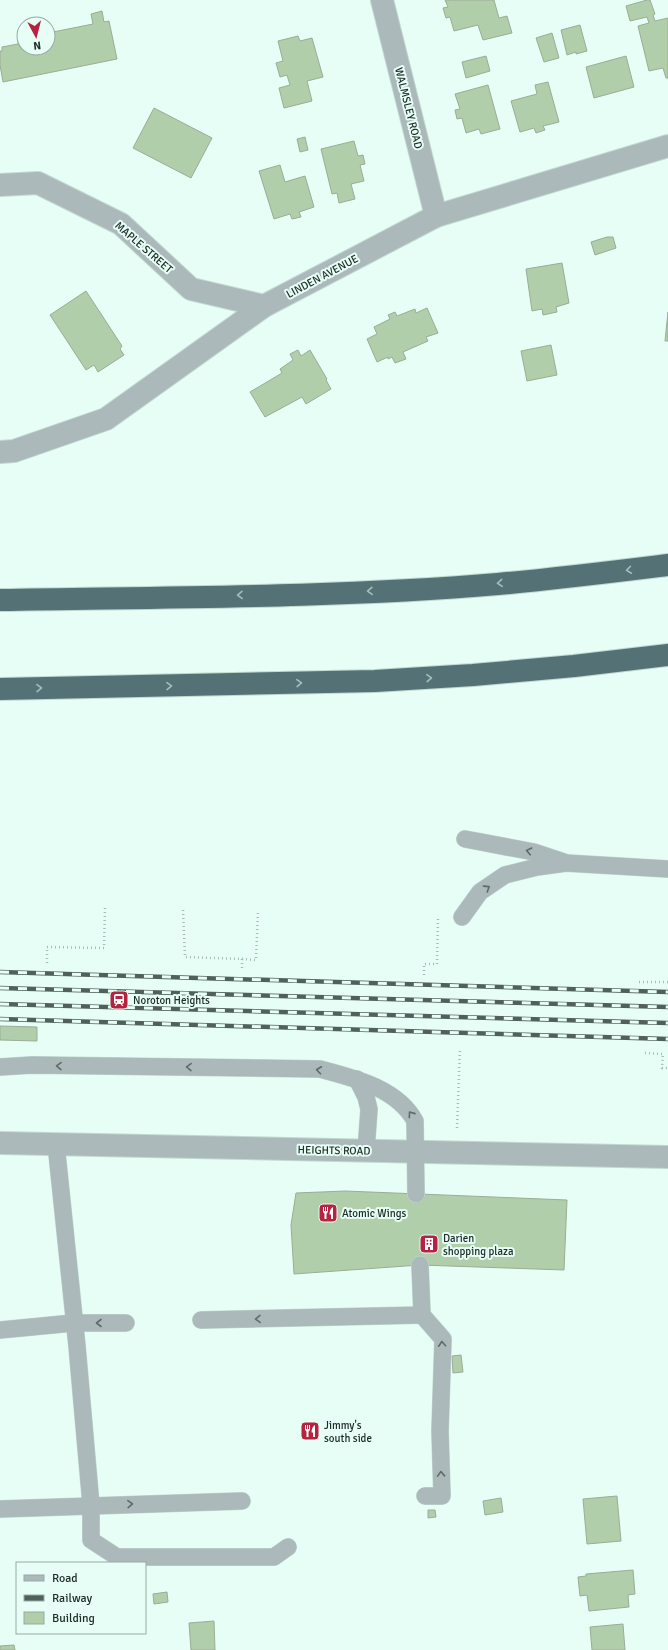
<svg xmlns="http://www.w3.org/2000/svg" width="668" height="1650" viewBox="0 0 668 1650" font-family="Signika,sans-serif">
<style>
.building{fill:#b0ceaa;stroke:#9bac97}
.lines{fill:none;stroke-linecap:round;stroke-linejoin:round}
.service-casing{stroke:#c2d8d0;stroke-width:18}
.minor-casing{stroke:#c2d8d0;stroke-width:24}
.tertiary-casing{stroke:#c2d8d0;stroke-width:24}
.motorway-casing{stroke:#c2d8d0;stroke-width:24}
.path{stroke:#a8bcb5;stroke-width:2.5;stroke-dasharray:1 3;stroke-linecap:butt}
.service{stroke:#abb9ba;stroke-width:17}
.minor{stroke:#abb9ba;stroke-width:22}
.tertiary{stroke:#abb9ba;stroke-width:22}
.motorway{stroke:#547275;stroke-width:22}
.rail-casing{stroke:#51605b;stroke-width:4.5}
.rail{stroke:#e6fef5;stroke-width:3;stroke-dasharray:9;stroke-linecap:butt}
.oneway{stroke:#a4bfbb}
.oneway2{stroke:#5f6b6a}
.labels{text-anchor:middle;stroke-width:4;stroke-linejoin:round;paint-order:stroke}
.street-label{font-size:11px;fill:#202c28;stroke:#e6fef5}
.poi-label{font-size:11px;fill:#202c28;stroke:#e6fef5;text-anchor:start}
</style>
<rect width="100%" height="100%" fill="#e6fef5"/>
<g class="building">
<polygon points="445,0 494,0 499,18 507,16 512,33 483,40 478,25 454,31 450,17 446,18 443,8 448,7"/>
<polygon points="647,0 650,0 655,14 653,15 655,21 668,18 668,78 666,78 663,68 649,71 638,26 649,23 647,17 630,21 626,6"/>
<polygon points="102,11 104,22 109,21 117,59 3,82 0,65 0,51 2,51 2,47 18,44 18,40 24,38 24,48 48,48 48,33 93,24 91,14"/>
<polygon points="580,25 587,51 576,54 576,52 567,55 561,30"/>
<polygon points="552,33 559,58 544,62 536,38"/>
<polygon points="298,36 300,41 312,38 323,77 307,81 312,101 284,108 279,88 290,85 287,75 280,77 276,63 283,61 278,41"/>
<polygon points="486,56 490,71 466,78 462,62"/>
<polygon points="626,56 634,87 594,98 586,67"/>
<polygon points="548,82 559,122 543,126 545,130 536,133 534,128 520,132 511,101 537,94 535,85"/>
<polygon points="488,85 500,129 481,134 479,129 466,133 462,118 457,119 455,110 460,109 455,94"/>
<polygon points="154,108 212,138 191,178 133,148"/>
<polygon points="305,137 308,150 300,152 297,139"/>
<polygon points="354,141 358,156 363,155 365,164 360,165 364,181 351,184 355,199 339,203 337,193 332,194 321,149"/>
<polygon points="280,165 285,182 305,176 314,207 299,212 301,217 292,219 290,214 274,219 259,171"/>
<polygon points="607,237 613,237 616,248 595,255 591,242"/>
<polygon points="562,263 569,303 556,307 557,312 543,315 542,309 532,311 526,269"/>
<polygon points="86,291 122,346 120,349 124,355 98,372 94,365 86,370 50,315"/>
<polygon points="427,308 438,333 426,337 428,341 403,352 406,359 395,363 392,357 388,359 388,357 377,362 367,339 377,334 374,327 390,319 388,315 395,312 397,316 415,309 416,313"/>
<polygon points="668,312 668,341 665,341"/>
<polygon points="551,345 557,375 527,381 521,351"/>
<polygon points="298,350 301,356 310,350 327,379 326,380 331,389 306,404 302,397 265,417 250,392 282,373 280,369 293,360 290,354"/>
<polygon points="0,1026 37,1027 37,1041 0,1040"/>
<polygon points="345,1191 567,1200 564,1270 420,1265 294,1274 291,1225 296,1193"/>
<polygon points="461,1355 463,1372 453,1373 452,1356"/>
<polygon points="617,1496 621,1541 587,1544 583,1499"/>
<polygon points="501,1498 503,1512 485,1515 483,1501"/>
<polygon points="428,1510 435,1510 436,1517 428,1518"/>
<polygon points="633,1570 635,1594 628,1595 629,1607 589,1611 587,1595 580,1596 578,1577 586,1576 586,1574"/>
<polygon points="167,1592 168,1602 154,1604 153,1594"/>
<polygon points="214,1621 215,1650 191,1650 189,1623"/>
<polygon points="623,1624 625,1650 592,1650 590,1627"/>
<polygon points="14,1645 15,1650 0,1650 0,1646"/>
</g>
<g class="lines">
<defs>
<g id="service">
<polyline points="465,839 534,852 564,862"/>
<polyline points="462,917 480,892 505,875 537,867 566,863 668,869"/>
<path d="M0 1067 32 1065 320 1069C354 1078 397 1088 415 1121L416 1194"/>
<polyline points="357,1079 366,1097 369,1109 366,1151"/>
<polyline points="56,1144 77,1346 91,1505 91,1540 117,1557 274,1557 288,1547"/>
<polyline points="420,1265 422,1315 443,1339 440,1431 442,1496 425,1496"/>
<polyline points="201,1320 422,1315"/>
<polyline points="0,1330 73,1323 126,1323"/>
<polyline points="0,1509 242,1501"/>
</g>
<g id="minor">
<polyline points="382,0 436,216"/>
<polyline points="0,452 14,451 106,419 264,306"/>
</g>
<g id="tertiary">
<polyline points="0,185 38,183 121,224 191,289 264,306 436,216 668,146"/>
<polyline points="0,1143 668,1157"/>
</g>
<g id="motorway">
<path d="M0 600C166 597 332 598 498 584 555 579 611 572 668 565"/>
<polyline points="0,689 375,681 473,675 574,666 668,655"/>
</g>
</defs>
<use href="#service" class="service-casing"/>
<use href="#minor" class="minor-casing"/>
<use href="#tertiary" class="tertiary-casing"/>
<use href="#motorway" class="motorway-casing"/>
<g class="path">
<polyline points="183,910 185,957 242,959 242,970"/>
<polyline points="242,959 256,960 258,911"/>
<polyline points="47,963 47,947 104,948 105,907"/>
<polyline points="424,975 424,964 437,964 438,917"/>
<polyline points="639,982 668,982"/>
<polyline points="645,1053 663,1054 662,1068 668,1068"/>
<polyline points="457,1128 460,1048"/>
</g>
<use href="#service" class="service"/>
<use href="#minor" class="minor"/>
<use href="#tertiary" class="tertiary"/>
<use href="#motorway" class="motorway"/>
<defs>
<g id="rail">
<polyline points="0,972 668,992"/>
<polyline points="0,988 668,1007"/>
<polyline points="0,1004 668,1023"/>
<polyline points="0,1019 668,1039"/>
</g>
</defs>
<use href="#rail" class="rail-casing"/>
<use href="#rail" class="rail"/>
</g>
<defs><path id="oneway-chevron" d="M-2-3.5L2.5 0L-2 3.5" fill="none" stroke-width="1.6" stroke-linecap="round" stroke-linejoin="round"/></defs>
<g class="oneway">
<use href="#oneway-chevron" transform="translate(629 570) rotate(172)"/>
<use href="#oneway-chevron" transform="translate(500 583) rotate(175)"/>
<use href="#oneway-chevron" transform="translate(370 591) rotate(178)"/>
<use href="#oneway-chevron" transform="translate(240 595) rotate(179)"/>
<use href="#oneway-chevron" transform="translate(429 678) rotate(-3)"/>
<use href="#oneway-chevron" transform="translate(299 683) rotate(-2)"/>
<use href="#oneway-chevron" transform="translate(169 686) rotate(-1)"/>
<use href="#oneway-chevron" transform="translate(39 688) rotate(-1)"/>
</g>
<g class="oneway2">
<use href="#oneway-chevron" transform="translate(529 851) rotate(-168)"/>
<use href="#oneway-chevron" transform="translate(487 888) rotate(-33)"/>
<use href="#oneway-chevron" transform="translate(59 1066) rotate(-179)"/>
<use href="#oneway-chevron" transform="translate(189 1067) rotate(-179)"/>
<use href="#oneway-chevron" transform="translate(319 1070) rotate(-173)"/>
<use href="#oneway-chevron" transform="translate(411 1114) rotate(-125)"/>
<use href="#oneway-chevron" transform="translate(258 1319) rotate(179)"/>
<use href="#oneway-chevron" transform="translate(99 1323) rotate(180)"/>
<use href="#oneway-chevron" transform="translate(442 1344) rotate(-94)"/>
<use href="#oneway-chevron" transform="translate(441 1474) rotate(-92)"/>
<use href="#oneway-chevron" transform="translate(130 1504) rotate(-2)"/>
</g>
<defs>
<symbol id="station-square" viewBox="-11 -11 22 22"><rect x="-9" y="-9" width="18" height="18" rx="4" fill="#b52340" stroke="#e6fef5"/><path d="M-3-6H3Q5-6 5-4V2Q5 4 3 4L4.5 6H3L1.5 4h-3L-3 6H-4.5L-3 4Q-5 4-5 2V-4Q-5-6-3-6ZM-3.5-4v3h7v-3ZM-3.5 1v1.5H-2V1ZM2 1v1.5H3.5V1Z" fill="#fff"/></symbol>
<symbol id="restaurant-square" viewBox="-11 -11 22 22"><rect x="-9" y="-9" width="18" height="18" rx="4" fill="#b52340" stroke="#e6fef5"/><path d="M-5-6h1v4h1v-4h1v4h1v-4h1v5L-1.5 .5V6h-2V.5L-5-1ZM5-6V6H3V1.5H1.5Q1.5-4 5-6Z" fill="#fff"/></symbol>
<symbol id="building-square" viewBox="-11 -11 22 22"><rect x="-9" y="-9" width="18" height="18" rx="4" fill="#b52340" stroke="#e6fef5"/><path d="M-4-6H4V6H1V3H-1V6H-4ZM-2.5-4.3h1.7v1.8h-1.7ZM.8-4.3h1.7v1.8H.8ZM-2.5-1h1.7V.8h-1.7ZM.8-1h1.7V.8H.8Z" fill="#fff"/></symbol>
</defs>
<g fill-rule="evenodd">
<use href="#station-square" x="108" y="989" width="22" height="22"/>
<use href="#restaurant-square" x="317" y="1202" width="22" height="22"/>
<use href="#building-square" x="418" y="1233" width="22" height="22"/>
<use href="#restaurant-square" x="299" y="1420" width="22" height="22"/>
</g>
<g class="labels">
<g class="street-label">
<text transform="translate(409 108) rotate(76)" y="4">WALMSLEY ROAD</text>
<text transform="translate(144 247) rotate(41)" y="4">MAPLE STREET</text>
<text transform="translate(322 276) rotate(-28)" y="4">LINDEN AVENUE</text>
<text transform="translate(334 1150) rotate(1)" y="4">HEIGHTS ROAD</text>
</g>
<g class="poi-label">
<text x="133" y="1004">Noroton Heights</text>
<text x="342" y="1217">Atomic Wings</text>
<text x="443" y="1242">Darien<tspan x="443" dy="13">shopping plaza</tspan></text>
<text x="324" y="1429">Jimmy's<tspan x="324" dy="13">south side</tspan></text>
</g>
</g>
<rect x="16" y="1562" width="130" height="72" fill="#e6fef5" stroke="#97aaa3"/>
<rect x="24" y="1575" width="20" height="6" fill="#abb9ba" stroke="#97aaa3"/>
<text x="52" y="1582" font-size="12" fill="#202c28">Road</text>
<rect x="24" y="1595" width="20" height="6" fill="#51605b" stroke="#97aaa3"/>
<text x="52" y="1602" font-size="12" fill="#202c28">Railway</text>
<rect x="24" y="1612" width="20" height="12" fill="#b0ceaa" stroke="#97aaa3"/>
<text x="52" y="1622" font-size="12" fill="#202c28">Building</text>
<g transform="translate(36 36) rotate(173)"><circle r="19" fill="#e6fef5" stroke="#97aaa3"/>
<path d="M0-3L7 15L0 10L-7 15Z" fill="#b52340"/>
<text y="-6" font-size="11" font-weight="bold" text-anchor="middle" fill="#202c28">N</text>
</g>
</svg>
